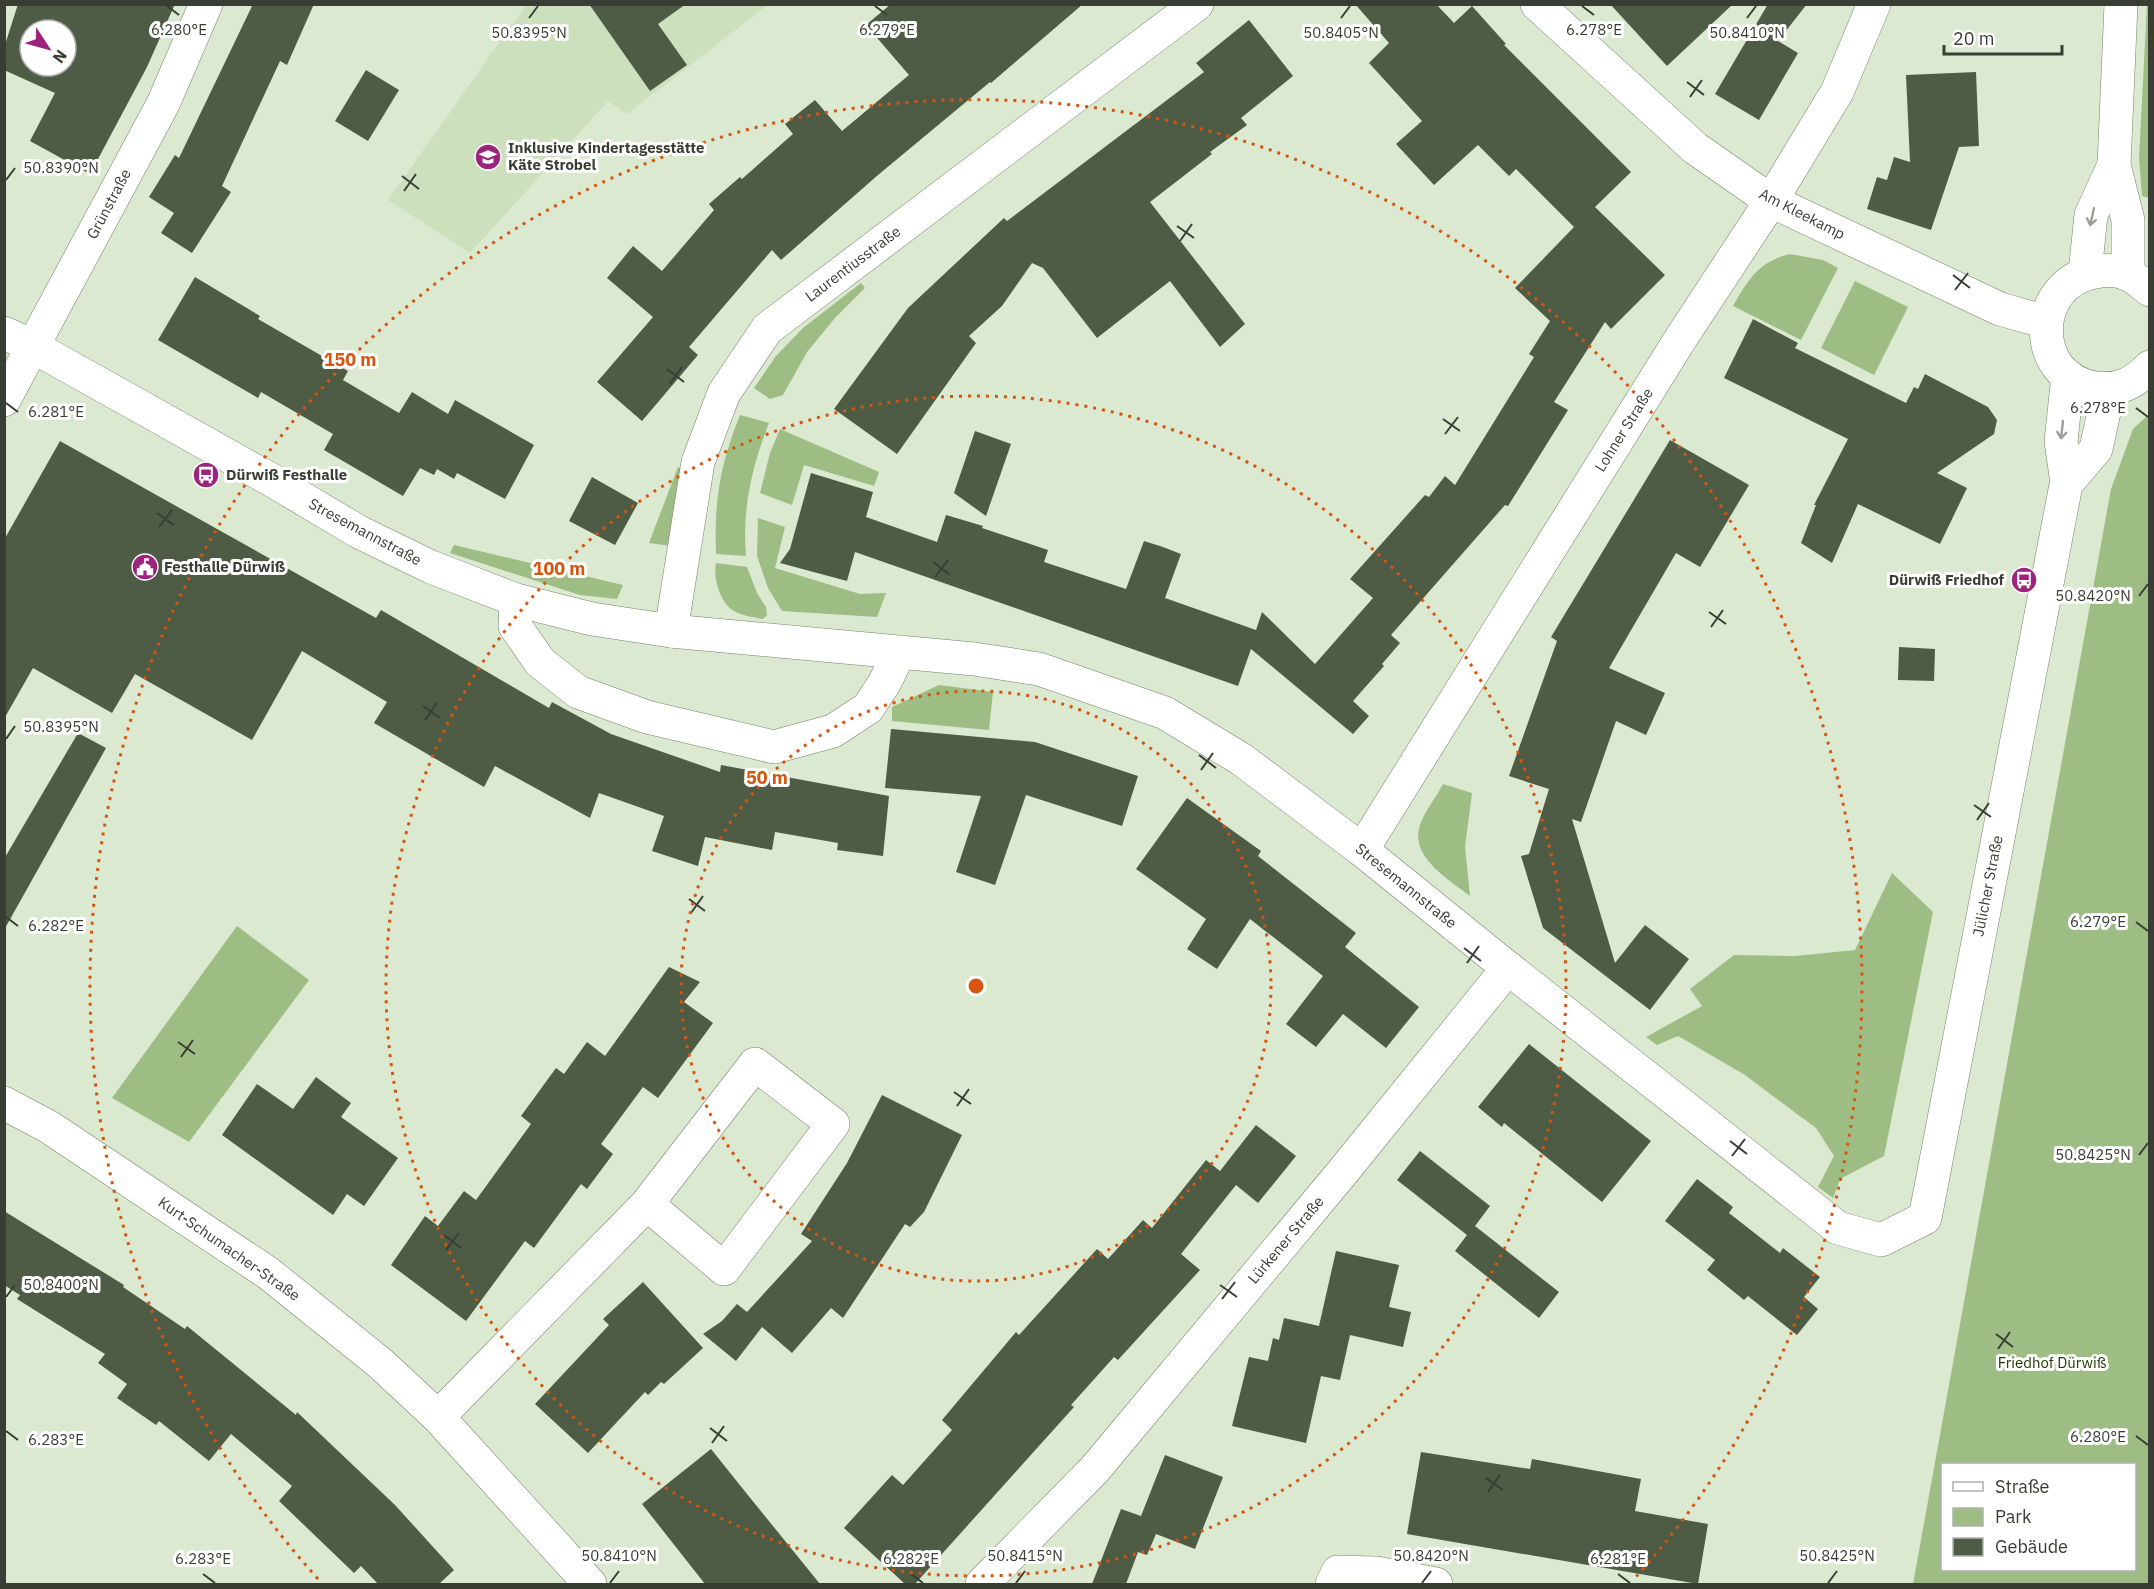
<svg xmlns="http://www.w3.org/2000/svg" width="2154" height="1589" viewBox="0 0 2154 1589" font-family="'IBM Plex Sans',sans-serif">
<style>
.built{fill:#cde0be}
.green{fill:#9ebd85;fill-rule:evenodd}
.building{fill:#4f5c45;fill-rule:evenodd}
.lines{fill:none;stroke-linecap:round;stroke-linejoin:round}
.minor-casing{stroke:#76846c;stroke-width:34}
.tertiary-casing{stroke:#76846c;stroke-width:34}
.minor{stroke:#fff;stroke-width:33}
.tertiary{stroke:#fff;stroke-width:33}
.oneway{stroke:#9c9e99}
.ticks{fill:none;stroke:#383e33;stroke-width:2}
.ring{fill:none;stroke:#d65610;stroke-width:3;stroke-dasharray:3 6}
.labels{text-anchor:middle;stroke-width:6;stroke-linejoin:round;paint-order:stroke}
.poi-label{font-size:15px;font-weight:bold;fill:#383e33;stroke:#fff;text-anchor:start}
.street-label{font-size:15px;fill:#383e33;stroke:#fff}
.park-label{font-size:15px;fill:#203b00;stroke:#fff}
.ticks-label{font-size:15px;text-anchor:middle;fill:#383e33;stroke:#fff;stroke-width:6;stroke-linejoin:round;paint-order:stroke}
.centre{fill:#d65610;stroke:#fff;stroke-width:3}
.ring-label{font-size:18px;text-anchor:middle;font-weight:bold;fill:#d65610;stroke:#fff;stroke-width:6;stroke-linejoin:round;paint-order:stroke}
</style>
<rect width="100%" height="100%" fill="#dae9cf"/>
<polygon class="built" points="526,5 768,5 627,114 608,101 470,253 388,200"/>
<g class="green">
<polygon points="2149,4 2150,5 2149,198 2142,196 2139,158 2147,5"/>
<path d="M1790 254 1823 260 1838 268 1801 340 1733 306C1749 279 1758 262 1790 254Z"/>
<polygon points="1855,281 1908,307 1874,375 1821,348"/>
<polygon points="861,283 865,288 835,318 807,352 783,395 770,399 754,388 776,356 803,328"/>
<path d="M2149 414V1584H1913L2111 489 2133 429ZM1942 1464H2134V1570H1942Z"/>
<path d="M740 415 769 423C752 466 742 509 746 556L716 554C714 500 720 465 740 415Z"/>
<polygon points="780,429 879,472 874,486 804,465 792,505 760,493 770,453"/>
<polygon points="678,467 691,471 672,546 649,543"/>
<polygon points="758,518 785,527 775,568 860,594 886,593 877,617 782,611 768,588 757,556"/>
<polygon points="454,545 623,585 617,599 580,595 450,553"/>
<path d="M716 563 747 567 757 593 766 607 767 615 763 619C753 617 743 616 734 611 720 603 713 578 716 563Z"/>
<polygon points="939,685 993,692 989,730 892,721 892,707"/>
<path d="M1443 784 1472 793 1465 847 1470 896C1450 880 1409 857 1420 825 1425 811 1436 797 1443 784Z"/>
<polygon points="1892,873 1933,912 1884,1156 1840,1179 1833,1198 1818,1187 1834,1156 1816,1128 1745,1075 1678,1036 1657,1045 1646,1037 1702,1006 1690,989 1734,955 1795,956 1855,950"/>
<polygon points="237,926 309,980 189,1142 112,1098"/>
</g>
<g class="building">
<path d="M18 4H175L147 67 90 174 30 141 55 93 4 70V48ZM30 30H66V66H30Z"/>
<polygon points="253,4 314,4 287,65 280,61 222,186 231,192 192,253 161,233 174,213 149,197 175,155 179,158"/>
<polygon points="589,4 686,4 658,24 687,65 650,91"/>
<polygon points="891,4 1083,4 991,83 990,82 878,175 781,260 772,250 689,347 698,355 642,421 597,382 653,317 607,278 633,246 662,271 714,210 709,204 740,177 742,179 793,134 785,124 815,100 842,131 909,75 866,25"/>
<polygon points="1355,4 1436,4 1454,23 1472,6 1506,44 1504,45 1631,172 1595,207 1665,275 1611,329 1605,322 1554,402 1568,410 1508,506 1505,505 1391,635 1400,643 1382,664 1384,666 1353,701 1369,716 1353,734 1251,649 1238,686 855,552 847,581 780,563 790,549 811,473 873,492 866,517 937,542 946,515 983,526 982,528 1048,550 1044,562 1126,589 1144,541 1163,547 1181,554 1165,598 1256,630 1262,612 1315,664 1373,598 1350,579 1425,495 1429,497 1445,476 1455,485 1534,357 1529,354 1550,321 1515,288 1574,227 1516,169 1509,176 1478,145 1434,185 1396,144 1422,121 1369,63 1389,43"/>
<polygon points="1610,4 1733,4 1667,66"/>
<polygon points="1768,4 1807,4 1778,41 1798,53 1759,120 1715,94"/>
<polygon points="1249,20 1293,76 1241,118 1247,125 1210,152 1212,154 1150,202 1245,324 1220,347 1170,281 1097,338 1043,268 1032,263 1002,306 969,336 976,343 897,454 834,409 908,308 1004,218 1007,221 1204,72 1196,63"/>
<polygon points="366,70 399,90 368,141 335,121"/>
<polygon points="1976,72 1979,146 1959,147 1931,230 1867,209 1877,177 1887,180 1894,157 1910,162 1906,75"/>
<polygon points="195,277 260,316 258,319 348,371 343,380 399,413 412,392 448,414 455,400 534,445 505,499 457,473 454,479 437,469 434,475 420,468 403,496 324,450 333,434 261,392 258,398 158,340"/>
<polygon points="1753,319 1798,343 1795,348 1906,403 1914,387 1918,389 1925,374 1988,407 1997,420 1994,434 1937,473 1967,488 1940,544 1858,504 1832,563 1801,543 1816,505 1814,505 1848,439 1724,378"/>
<polygon points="975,431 1011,444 986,516 954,493"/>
<polygon points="1670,440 1749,485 1700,567 1676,553 1609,668 1665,693 1646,735 1616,721 1581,822 1572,819 1615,963 1645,925 1689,959 1650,1010 1543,928 1521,856 1529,854 1549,789 1509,776 1557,641 1551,637"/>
<polygon points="60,441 376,618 381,610 549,708 552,702 611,734 720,772 721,765 889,796 883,856 837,850 838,843 775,832 772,850 705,837 698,866 652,851 664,816 599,793 590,818 495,766 484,787 374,723 387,702 302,651 252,740 135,674 112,713 33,668 4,719 4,540"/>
<polygon points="592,477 638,503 615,545 569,521"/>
<polygon points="1899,647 1935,649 1934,681 1898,680"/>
<polygon points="891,729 1035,742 1138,776 1122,826 1026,795 995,885 956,872 981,796 885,788"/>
<polygon points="78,733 106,748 4,930 4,859"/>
<polygon points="1187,798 1261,851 1258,856 1356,933 1345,947 1419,1007 1386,1048 1343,1014 1316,1047 1286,1024 1323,976 1250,919 1217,969 1187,949 1206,919 1136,869"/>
<polygon points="669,967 700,982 684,1002 713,1023 658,1098 643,1087 601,1144 613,1154 587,1189 581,1184 534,1248 525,1241 466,1321 391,1265 425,1216 438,1226 464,1191 476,1200 531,1124 521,1116 556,1068 564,1074 587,1042 605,1056"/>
<polygon points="1529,1044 1651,1141 1602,1202 1504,1123 1502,1127 1478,1107"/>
<polygon points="316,1077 351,1103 341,1117 398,1158 364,1206 347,1194 333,1215 222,1135 257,1084 293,1109"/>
<polygon points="882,1095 962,1135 924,1212 910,1227 905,1224 843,1318 831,1308 792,1353 762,1327 736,1361 703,1334 722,1321 737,1304 747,1312 812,1241 801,1234 847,1163"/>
<polygon points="1256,1125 1296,1156 1258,1203 1236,1185 1181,1254 1200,1270 1118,1360 1114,1357 1071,1405 1074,1407 915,1584 905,1584 844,1528 892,1475 903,1485 952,1430 942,1420 1016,1332 1019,1335 1097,1249 1108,1259 1143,1220 1152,1228 1206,1160 1220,1171"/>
<polygon points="1420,1151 1490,1206 1475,1226 1559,1292 1539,1318 1455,1251 1467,1235 1397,1180"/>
<polygon points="1697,1179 1733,1207 1729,1213 1780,1253 1783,1248 1820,1277 1804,1297 1818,1309 1797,1335 1748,1296 1744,1300 1707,1270 1715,1260 1665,1221"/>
<polygon points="4,1211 124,1285 123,1287 185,1329 187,1326 296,1415 297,1412 395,1505 454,1570 439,1584 378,1584 361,1566 354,1573 279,1501 292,1486 231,1434 209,1461 159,1421 156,1425 117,1398 127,1384 98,1363 105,1354 17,1299 20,1295 4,1285"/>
<polygon points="1336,1251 1399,1265 1389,1307 1411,1312 1403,1347 1350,1335 1340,1380 1321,1376 1306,1443 1232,1426 1249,1357 1268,1361 1273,1338 1279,1340 1284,1318 1319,1326"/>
<polygon points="643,1282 703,1348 664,1384 661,1382 648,1395 645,1392 588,1453 535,1404 609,1325 603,1319"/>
<polygon points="711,1449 747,1494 820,1584 705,1584 642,1504"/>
<polygon points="1421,1452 1530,1469 1532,1459 1641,1479 1635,1511 1708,1524 1698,1584 1407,1534"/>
<polygon points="1165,1455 1223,1477 1195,1549 1156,1534 1147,1555 1138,1552 1126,1584 1092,1584 1121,1509 1141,1516"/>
</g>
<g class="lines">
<defs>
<g id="minor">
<polyline points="1537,4 1695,148 1771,201 2000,309 2046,322"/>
<polyline points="4,333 32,346 275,482 359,532 431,567 516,600 592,619 671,631 974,659 1039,669 1165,713 1241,759 1362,850 1508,968 1838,1228 1881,1240 1925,1218 2065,490 2067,483 2096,449 2109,389"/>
<polyline points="4,400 163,104 206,4"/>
<polyline points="2067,483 2061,441 2068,376"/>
<polyline points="516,600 515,626 540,662 578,692 647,717 774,747 833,731 868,708 885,682 899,653"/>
<polyline points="671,631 698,462 724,393 767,329 1197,4"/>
<polyline points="1362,850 1681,338 1771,201 1837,92 1874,4"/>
<polygon points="755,1064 833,1124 724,1269 647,1204"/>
<polyline points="4,1103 49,1127 268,1273 380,1363 438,1417 590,1584"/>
<polyline points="438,1417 647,1204"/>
<polyline points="982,1584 1095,1469 1341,1174 1508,968"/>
<polyline points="1332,1584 1338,1572 1376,1573 1436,1584"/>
</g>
<g id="tertiary">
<polyline points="2121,4 2114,165 2128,220 2128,274"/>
<polyline points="2085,273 2091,215 2114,165"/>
<path d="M2150 290C2143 285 2135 277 2127 274 2117 270 2105 270 2095 272 2030 283 2030 379 2096 388 2119 391 2134 383 2150 367"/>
</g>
</defs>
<use href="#minor" class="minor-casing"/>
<use href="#tertiary" class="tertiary-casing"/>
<use href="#minor" class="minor"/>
<use href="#tertiary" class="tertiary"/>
</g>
<defs><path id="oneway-shaft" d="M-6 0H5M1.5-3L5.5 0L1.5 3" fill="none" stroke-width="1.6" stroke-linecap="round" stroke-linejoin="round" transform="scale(1.5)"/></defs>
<g class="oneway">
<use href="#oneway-shaft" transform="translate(2092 217) rotate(103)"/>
<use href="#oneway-shaft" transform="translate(2062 430) rotate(96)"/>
</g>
<path class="ticks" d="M167 6 179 15M875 6 887 15M1582 6 1594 15M529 18 538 6M1341 18 1350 6M1747 18 1756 6M1687 82 1704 95M1690 97 1702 80M402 176 419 189M6 180 15 168M404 191 416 174M1177 226 1194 238M1180 241 1192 224M1953 275 1970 288M1955 290 1968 273M667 369 684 382M670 384 682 367M6 403 18 412M2136 408 2148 417M1443 419 1460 431M1445 434 1458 417M157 513 174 525M159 527 172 510M933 562 950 575M935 577 948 560M2139 596 2148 584M1709 612 1726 624M1711 627 1723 610M423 706 440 718M425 720 437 703M6 739 15 726M1199 755 1216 768M1201 770 1213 753M1974 805 1991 817M1977 820 1989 803M689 899 705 911M691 913 703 896M6 917 18 926M2136 922 2148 931M1464 948 1481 961M1467 963 1479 946M178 1042 195 1054M181 1057 193 1040M954 1092 971 1104M957 1106 969 1089M1730 1141 1747 1154M2139 1155 2148 1143M1732 1156 1745 1139M444 1235 461 1248M446 1250 459 1233M1220 1285 1237 1297M6 1297 15 1285M1222 1299 1235 1282M1996 1334 2013 1347M1998 1349 2010 1332M710 1428 727 1441M6 1431 18 1440M2136 1436 2148 1445M712 1443 724 1426M1486 1478 1503 1490M1488 1492 1500 1475M203 1574 215 1583M911 1574 923 1583M1618 1574 1630 1583M610 1583 619 1571M1016 1583 1025 1571M1422 1583 1431 1571M1828 1583 1837 1571"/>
<g class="ring">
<circle cx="976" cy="986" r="295"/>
<circle cx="976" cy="986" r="590"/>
<path d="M318 1579A886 886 0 1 1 1634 1579"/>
</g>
<defs>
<symbol id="school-disc" viewBox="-11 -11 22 22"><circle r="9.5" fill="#9d247c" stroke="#fff"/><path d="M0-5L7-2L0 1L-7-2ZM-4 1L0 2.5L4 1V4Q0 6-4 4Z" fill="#fff"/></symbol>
<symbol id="bus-disc" viewBox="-11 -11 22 22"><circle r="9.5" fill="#9d247c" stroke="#fff"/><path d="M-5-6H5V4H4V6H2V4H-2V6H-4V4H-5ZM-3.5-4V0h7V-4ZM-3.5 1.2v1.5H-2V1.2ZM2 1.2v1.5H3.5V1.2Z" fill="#fff"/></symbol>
<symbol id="civic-disc" viewBox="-11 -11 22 22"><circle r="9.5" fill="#9d247c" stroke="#fff"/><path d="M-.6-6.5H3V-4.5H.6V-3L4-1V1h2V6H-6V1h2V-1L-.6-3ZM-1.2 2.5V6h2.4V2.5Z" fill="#fff"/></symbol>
</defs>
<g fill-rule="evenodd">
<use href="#school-disc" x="473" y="142" width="30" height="30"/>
<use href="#bus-disc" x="191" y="460" width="30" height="30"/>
<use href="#civic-disc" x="130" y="552" width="30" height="30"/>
<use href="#bus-disc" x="2009" y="565" width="30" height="30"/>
</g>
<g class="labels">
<g class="poi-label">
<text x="508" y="153">Inklusive Kindertagesstätte<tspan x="508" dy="17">Käte Strobel</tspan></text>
<text x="226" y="480">Dürwiß Festhalle</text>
<text x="164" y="572">Festhalle Dürwiß</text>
<text x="2004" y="585" text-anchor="end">Dürwiß Friedhof</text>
</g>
<g class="street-label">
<text transform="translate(109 204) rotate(-62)" y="5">Grünstraße</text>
<text transform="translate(1802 214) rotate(27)" y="5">Am Kleekamp</text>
<text transform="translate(853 264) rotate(-37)" y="5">Laurentiusstraße</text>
<text transform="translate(1624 430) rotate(-58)" y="5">Lohner Straße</text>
<text transform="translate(365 532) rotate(28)" y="5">Stresemannstraße</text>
<text transform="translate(1406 886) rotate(39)" y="5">Stresemannstraße</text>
<text transform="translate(1988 886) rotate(-79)" y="5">Jülicher Straße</text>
<text transform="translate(1286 1240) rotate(-50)" y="5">Lürkener Straße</text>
<text transform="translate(229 1249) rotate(35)" y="5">Kurt-Schumacher-Straße</text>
</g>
<g class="park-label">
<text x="2052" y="1368">Friedhof Dürwiß</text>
</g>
</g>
<g class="ticks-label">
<text x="179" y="35">6.280°E</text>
<text x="887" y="35">6.279°E</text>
<text x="1594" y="35">6.278°E</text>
<text x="529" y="38">50.8395°N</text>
<text x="1341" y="38">50.8405°N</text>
<text x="1747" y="38">50.8410°N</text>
<text x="61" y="173">50.8390°N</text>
<text x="2098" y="413">6.278°E</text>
<text x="56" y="417">6.281°E</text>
<text x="2093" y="601">50.8420°N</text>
<text x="61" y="732">50.8395°N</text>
<text x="2098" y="927">6.279°E</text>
<text x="56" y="931">6.282°E</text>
<text x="2093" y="1160">50.8425°N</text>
<text x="61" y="1290">50.8400°N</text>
<text x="2098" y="1442">6.280°E</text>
<text x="56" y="1445">6.283°E</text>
<text x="619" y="1561">50.8410°N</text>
<text x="1025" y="1561">50.8415°N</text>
<text x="1431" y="1561">50.8420°N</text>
<text x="1837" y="1561">50.8425°N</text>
<text x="203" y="1564">6.283°E</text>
<text x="911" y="1564">6.282°E</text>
<text x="1618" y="1564">6.281°E</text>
</g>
<circle cx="976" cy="986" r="9" class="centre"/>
<g class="ring-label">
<text x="350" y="366">150 m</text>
<text x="559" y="575">100 m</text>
<text x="767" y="784">50 m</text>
</g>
<rect width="2154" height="1589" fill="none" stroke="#383e33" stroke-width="12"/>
<rect x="1941" y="1463" width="195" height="108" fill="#ffffff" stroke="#afb2ad" stroke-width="1.5"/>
<rect x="1953" y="1482" width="30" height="9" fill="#ffffff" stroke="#afb2ad" stroke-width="1.5"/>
<text x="1995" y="1493" font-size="18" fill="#383e33">Straße</text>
<rect x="1953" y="1508" width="30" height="18" fill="#9ebd85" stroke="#afb2ad" stroke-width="1.5"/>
<text x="1995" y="1523" font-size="18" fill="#383e33">Park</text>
<rect x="1953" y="1538" width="30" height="18" fill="#4f5c45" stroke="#afb2ad" stroke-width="1.5"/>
<text x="1995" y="1553" font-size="18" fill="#383e33">Gebäude</text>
<g transform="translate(48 48) rotate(126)"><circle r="28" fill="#ffffff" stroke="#afb2ad" stroke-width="1.5"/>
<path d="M0-4.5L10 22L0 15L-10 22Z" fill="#9d247c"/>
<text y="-9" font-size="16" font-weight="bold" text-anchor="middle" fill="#383e33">N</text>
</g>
<path d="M1944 45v9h118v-9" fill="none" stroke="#383e33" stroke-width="3"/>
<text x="1953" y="45" font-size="18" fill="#383e33" stroke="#ffffff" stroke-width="4.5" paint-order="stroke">20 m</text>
</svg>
